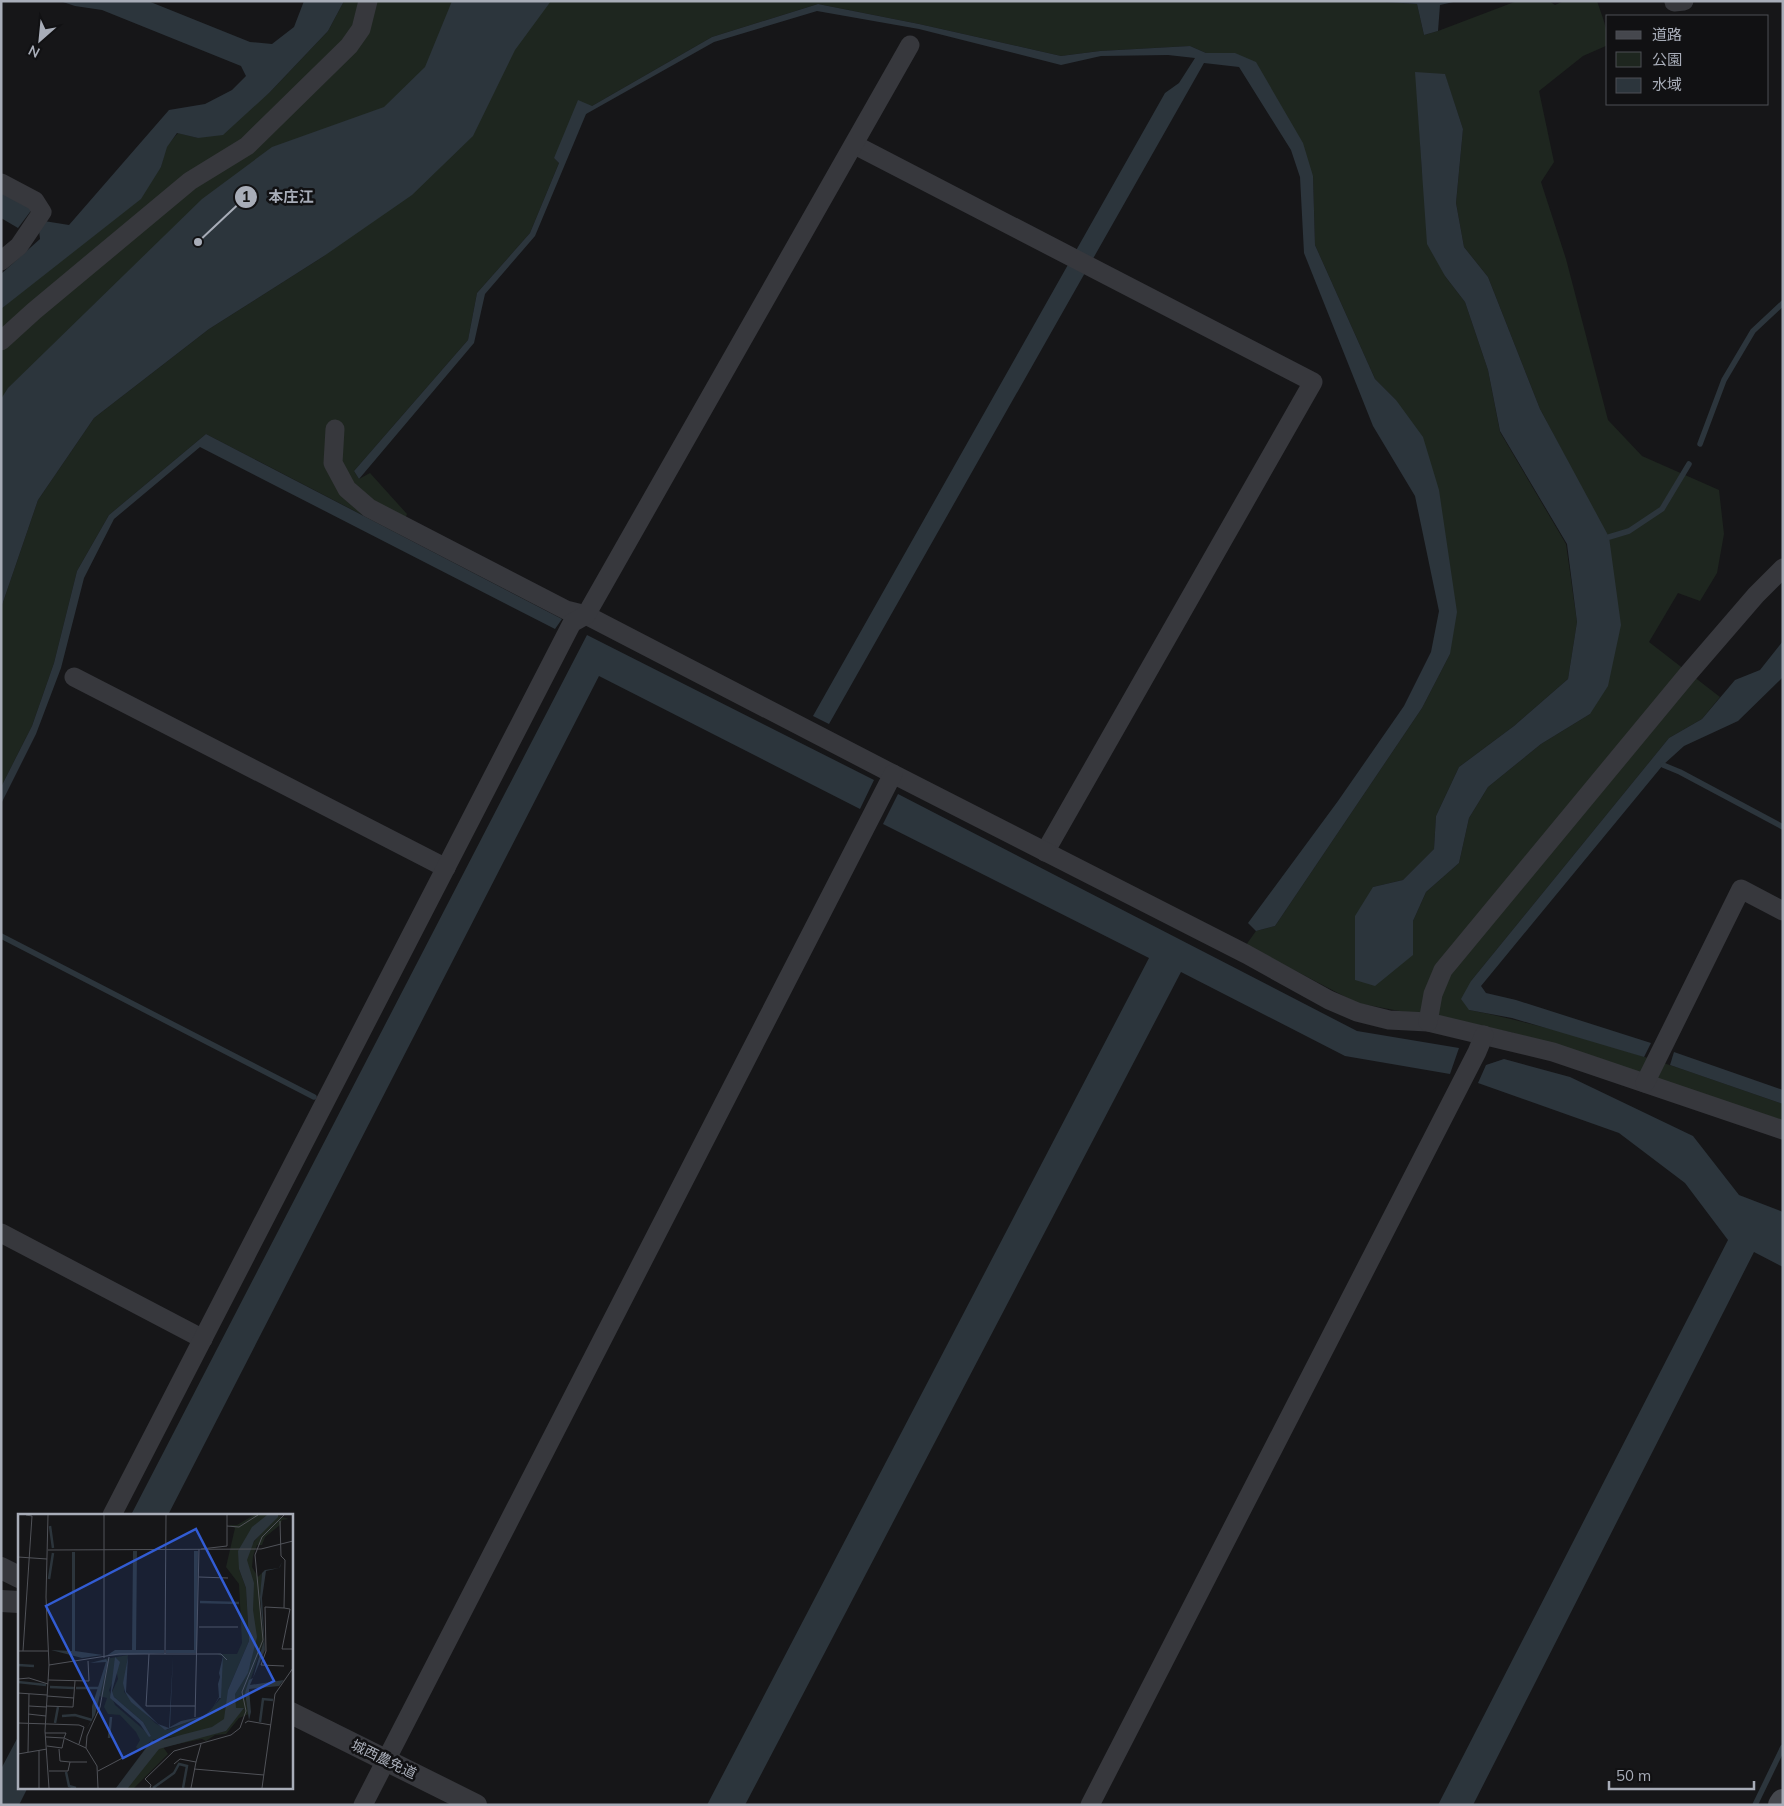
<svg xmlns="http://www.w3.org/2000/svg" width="1784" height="1806" viewBox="0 0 1784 1806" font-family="Mulish,'Noto Sans JP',sans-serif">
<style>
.green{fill:#1e261f;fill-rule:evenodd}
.water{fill:#2c353c}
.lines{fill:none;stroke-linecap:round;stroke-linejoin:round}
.stream{stroke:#2c353c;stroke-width:5.5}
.minor{stroke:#37383d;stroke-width:19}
.tertiary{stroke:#37383d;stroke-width:22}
.secondary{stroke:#45474d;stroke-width:26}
.labels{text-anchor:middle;stroke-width:5;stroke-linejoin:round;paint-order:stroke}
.street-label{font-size:14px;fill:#a8adb8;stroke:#111113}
.inset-river{fill:none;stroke:#2c353c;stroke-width:2.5}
.inset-road{fill:none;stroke:#505258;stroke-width:1}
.view{fill:#325cd3;fill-opacity:0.15;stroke:#325cd3;stroke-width:2.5}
.inset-edge{fill:none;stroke:#a8adb8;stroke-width:2.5}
.leader{fill:none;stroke:#a8adb8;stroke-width:2}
.callout-dot{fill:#a8adb8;stroke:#111113;stroke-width:2}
.mark-label{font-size:15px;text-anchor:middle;font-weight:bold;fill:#111}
.callout-label{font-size:15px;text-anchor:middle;font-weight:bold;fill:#a8adb8;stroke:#111113;stroke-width:5;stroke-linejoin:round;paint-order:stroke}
</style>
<rect width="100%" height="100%" fill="#161618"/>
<g class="green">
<polygon points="344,1 470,1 439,80 1,453 1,309 161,167 166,147 178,133 198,138 270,92 328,31"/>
<path d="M536 1H1371L1417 4 1424 35 1438 31 1517 1H1549L1555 5 1564 1H1597C1602 16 1608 29 1608 45L1583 56 1539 91 1554 162 1541 182 1566 259 1608 420 1642 456 1719 490 1724 534 1717 573 1700 601 1678 593 1649 642 1720 697 1702 719 1669 738 1471 981 1469 1010C1576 1031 1680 1068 1783 1104V1122L1510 1032 1357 1003 1246 945 1256 931 1275 926 1422 708 1450 654 1396 400 1375 379 1315 245 1313 176 1235 53H1206L1190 46 1100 51 1061 56 919 24 818 4 712 37 592 106 554 158 559 163 530 233 477 293 468 340 354 471 359 479 370 473 407 514 399 534 206 434 109 515 77 571 54 663 32 726 1 787V608L38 500 94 418 209 329 324 256ZM1416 73 1445 75 1463 129 1456 203 1464 247 1488 277 1540 409 1567 460 1590 714 1541 744 1488 787 1469 818 1459 863 1426 892 1413 921V955L1373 887 1403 880 1434 849 1436 816 1459 767 1514 726 1568 679 1577 622 1566 544 1500 432 1488 370 1465 302 1445 276 1422 172Z"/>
</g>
<g class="water">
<polygon points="60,1 148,1 250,42 272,44 294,27 304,1 344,1 328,31 270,92 223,135 198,138 177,133 167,147 161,167 141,199 1,309 1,274 40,239 39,230 44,221 69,225 169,110 205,104 232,90 246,76 241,66 102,10 75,6"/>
<polygon points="452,1 551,1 515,50 473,136 412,195 324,256 209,329 94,418 38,500 1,608 1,399 8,388 202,199 272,147 384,107 425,67"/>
<polygon points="1371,1 1458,1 1440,5 1438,31 1424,35 1417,4"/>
<polygon points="818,4 919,24 1061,56 1100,51 1190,46 1206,53 1235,53 1256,62 1303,143 1313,176 1315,245 1375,379 1396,400 1423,437 1439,490 1457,612 1450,654 1422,708 1275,926 1256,931 1248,923 1338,801 1404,706 1431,652 1439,611 1415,496 1373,426 1304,253 1300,177 1291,150 1239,67 1204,63 829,724 813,716 1165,93 1179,83 1195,58 1168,55 1101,56 1061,65 919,29 817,11 714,42 586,114 535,236 485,294 474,343 359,479 354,471 468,340 477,293 530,233 559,163 554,158 578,100 592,106 712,37"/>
<polygon points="1415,72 1445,74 1463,129 1456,203 1464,247 1488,277 1540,409 1609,537 1621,625 1608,686 1590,714 1541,744 1488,787 1469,818 1459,863 1426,892 1413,921 1413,955 1375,986 1355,980 1355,916 1373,887 1403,880 1434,849 1436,816 1459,767 1514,726 1568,679 1577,622 1567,544 1500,431 1488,370 1465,302 1445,276 1427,244"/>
<polygon points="1,191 33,208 18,228 1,218"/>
<polygon points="206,434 562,619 555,629 200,447 114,519 84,578 61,668 36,734 1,804 1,787 32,726 54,663 77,571 109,515"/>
<polygon points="587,635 874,780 860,809 599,676 168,1515 131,1515"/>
<polygon points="1783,641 1783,677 1738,721 1684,746 1663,765 1481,986 1486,993 1516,1000 1651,1043 1644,1057 1512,1018 1469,1010 1461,999 1471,981 1669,738 1702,719 1735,680 1760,670"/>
<polygon points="898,794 1357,1031 1459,1048 1450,1074 1345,1056 1181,972 745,1805 707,1805 1149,958 883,824"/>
<polygon points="1674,1052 1783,1090 1783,1104 1670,1065"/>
<polygon points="1504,1059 1570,1077 1693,1136 1739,1195 1783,1212 1783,1267 1754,1252 1473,1805 1438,1805 1728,1240 1685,1183 1619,1133 1478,1083 1486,1065"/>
<polygon points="19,1735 19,1787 28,1787 19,1805 1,1805 1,1769"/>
</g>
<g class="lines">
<g class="stream">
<polyline points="1700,444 1724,380 1753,331 1783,303"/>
<polyline points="1609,537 1629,531 1662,509 1689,464"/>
<polyline points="1663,765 1680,772 1783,827"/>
<polyline points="1,936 314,1097"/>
<polyline points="1755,1805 1783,1747"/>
</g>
<g class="minor">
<polyline points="1674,2 1684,1"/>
<polyline points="855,145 1313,382 1045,852"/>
<polyline points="1,183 35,201 42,212 19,246 1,261"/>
<polyline points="1,341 34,311 190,181 247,146 349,46 361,29 368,1"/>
<polyline points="335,429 333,463 347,489 369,508 566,610 586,615 893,774 1246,954 1329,1000 1357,1012 1389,1020 1428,1022 1553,1052 1783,1130"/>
<polyline points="74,677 446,868"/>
<polyline points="1428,1022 1433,994 1443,970 1687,675 1756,595 1783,568"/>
<polyline points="1645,1083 1741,889 1783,911"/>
<polyline points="1,1233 203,1339"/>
<polyline points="112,1515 572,623 586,615 910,45"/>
<polyline points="363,1805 893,774"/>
<polyline points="1090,1805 1477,1052 1484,1035"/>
</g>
<g class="tertiary">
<polyline points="1,1568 19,1577"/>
<polyline points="1,1601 19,1602"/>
<polyline points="291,1713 476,1805"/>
</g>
<polyline class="secondary" points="1781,1805 1783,1802"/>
</g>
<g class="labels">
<g class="street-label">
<text transform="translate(384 1759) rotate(26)" y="5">城西農免道</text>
</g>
</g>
<g transform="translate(18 1514)">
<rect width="275" height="275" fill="#161618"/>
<path d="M236 1H252L235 15 221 55 228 74 231 127 210 176 211 199 205 210 173 220 134 226 122 237 118 233 122 226 118 218 102 201 90 200 86 193 89 184 81 182 88 145 52 151 110 141 106 178 137 209 149 216 187 202 203 184 202 159 205 143 199 140H219L224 129 221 70 208 53 217 14 211 11H219ZM97 150 100 165 94 178 96 183 125 208 133 222 97 191 91 176 96 165ZM258 1 271 5 264 6 262 11 247 23 244 31H239L235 42 234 53 240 63 244 59 242 90 246 126 227 182 231 200 221 204 208 220 197 221 188 227 184 225 145 233 150 240 116 274H109L141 232 208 217 217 199 226 195 218 196 215 179 233 149 226 40Z" fill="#1e261f" fill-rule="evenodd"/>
<path d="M249 1H260V3L236 27 229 46 236 69 235 96 239 123 230 159 217 180 218 194H226L208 217 141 235 110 274H98L134 226 136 228 194 213 206 205 210 176 231 127 228 74 221 55 220 37 234 13ZM115 37H119L118 136H146V139L88 142 97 136H114ZM176 37H180L179 139H148V136H176ZM54 38H57V137L85 141 64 144 33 136 54 137ZM264 48 262 53 261 54 248 57 244 84 247 136 232 171 266 166 261 172 231 175 233 198 231 206 227 179 231 166 235 164 246 126 242 83 244 59 247 56 261 54ZM155 142 152 213 163 207 186 202 194 195 201 183 200 170 202 163 201 159 205 142 203 184H201L194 195 187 202 147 216 113 188 107 178 105 169 110 143 108 178 140 210 151 214ZM97 143 102 148 94 177 96 183 125 208 133 222 131 223 122 210 92 184ZM88 145 90 148 77 201 68 216 74 205V192L88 148 72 149Z" fill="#2c353c"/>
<path class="inset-river" d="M32 12 35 34M31 65 35 39M182 88 221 89M0 151 16 152M0 168 28 171M32 173 56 174M58 174H83M44 202 57 201 74 206M242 208 245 185 255 186M37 209 40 193M91 224 93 203M48 258 51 272 58 274M135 274 156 259 161 250 169 252 165 274"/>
<path class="inset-road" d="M30 1 28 83 31 151 27 217 31 274M262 7 263 42 267 46 266 94 272 95 264 135H275M209 12 221 13 240 1M183 35 209 32V1M30 36 243 35 275 27M0 43 29 45M181 63 210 64M266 94 247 93 248 137 243 151 266 152M181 113H220M0 137H30M5 137 14 2 8 1M131 140 128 192H177M147 140 148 1M86 144V1M31 151 101 140H203L209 146M0 165 11 164 30 170M30 166 71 167 70 147M0 179 29 181M29 182 56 184M11 192 28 193M28 192 55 193 57 167M10 200 28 202M177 203 181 35M0 209 61 211 66 213 61 230M227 209 230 207 253 211M222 214 228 197 224 178 245 126 237 41 244 23 266 1M27 219H48L46 224M28 223 46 224 68 234 79 252 80 274M29 232 44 234 46 225M68 234 69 222 82 193 91 143M10 238 11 180M0 240 29 235M52 248H69M178 248 183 230M156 250 162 245 178 248 173 274M176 255 246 261M31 257H50L52 248 42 247 41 235M80 257 114 239M21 274V236M132 274 133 271 127 265 156 237 213 221 222 214M244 274 257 180 275 154"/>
<path class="view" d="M178 15 256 167 105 244 28 92Z"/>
<rect width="275" height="275" class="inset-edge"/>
</g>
<path class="leader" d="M198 242L246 197"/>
<g class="callout-dot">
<circle cx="198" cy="242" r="5"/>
<circle cx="246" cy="197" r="12"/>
</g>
<g class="mark-label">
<text x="246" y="202">1</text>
</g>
<g class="callout-label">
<text x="291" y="202">本庄江</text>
</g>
<rect width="1784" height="1806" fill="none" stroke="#a8adb8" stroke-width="5"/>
<rect x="1606" y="15" width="162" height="90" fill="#111113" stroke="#4d4f55"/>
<rect x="1616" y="31" width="25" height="8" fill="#45474d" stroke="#4d4f55"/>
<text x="1652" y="40" font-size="15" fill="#a8adb8">道路</text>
<rect x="1616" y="52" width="25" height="15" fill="#1e261f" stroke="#4d4f55"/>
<text x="1652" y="65" font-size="15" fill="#a8adb8">公園</text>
<rect x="1616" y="78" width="25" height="15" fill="#2c353c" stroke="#4d4f55"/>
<text x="1652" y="90" font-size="15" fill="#a8adb8">水域</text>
<g transform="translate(40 40) rotate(207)" stroke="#111113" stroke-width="4" paint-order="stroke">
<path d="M0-4L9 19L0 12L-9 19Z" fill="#a8adb8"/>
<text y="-8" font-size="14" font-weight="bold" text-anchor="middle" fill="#a8adb8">N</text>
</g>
<path d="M1609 1781v8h145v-8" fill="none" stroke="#a8adb8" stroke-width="2.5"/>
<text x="1616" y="1781" font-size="15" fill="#a8adb8" stroke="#111113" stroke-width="4" paint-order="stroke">50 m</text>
</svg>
